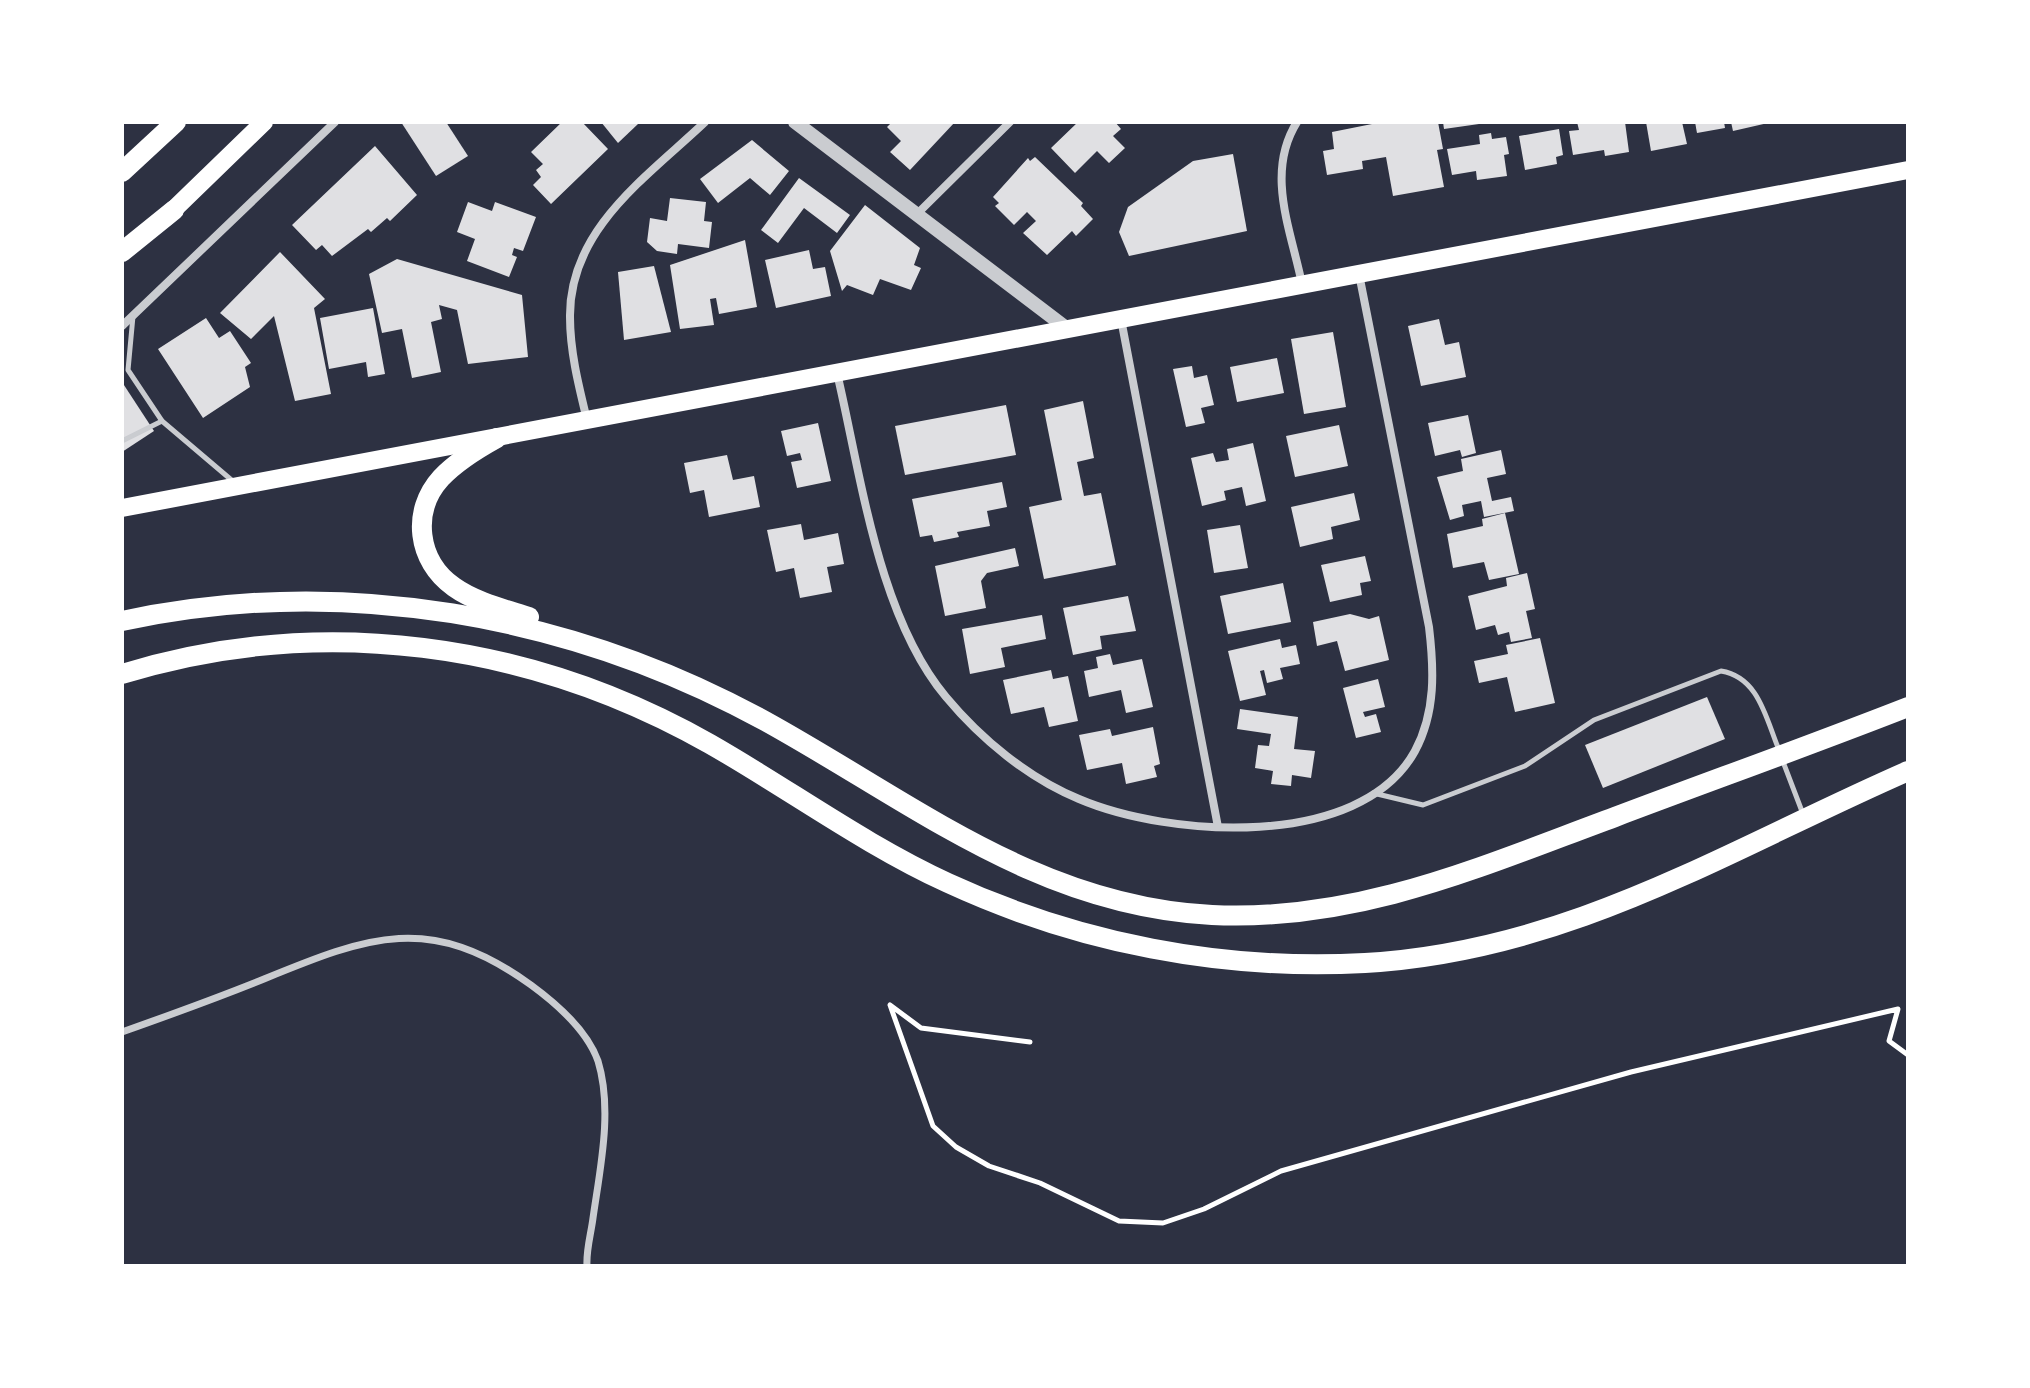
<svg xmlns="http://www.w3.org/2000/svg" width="2030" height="1388" viewBox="0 0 2030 1388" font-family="'Archivo Narrow',sans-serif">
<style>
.building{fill:#e0e0e3}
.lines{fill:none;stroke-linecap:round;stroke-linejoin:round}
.path{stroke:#fff;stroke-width:5}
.service{stroke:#caccd0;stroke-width:5}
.pedestrian{stroke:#caccd0;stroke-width:7}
.minor{stroke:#caccd0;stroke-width:8}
.tertiary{stroke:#caccd0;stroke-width:14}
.primary{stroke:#fff;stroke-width:18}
.motorway{stroke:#fff;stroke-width:20}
</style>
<rect width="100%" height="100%" fill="#2d3142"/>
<g class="building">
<polygon points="401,122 446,122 468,156 436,176"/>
<polygon points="562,122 582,122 608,149 551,204 533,185 541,177 536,170 543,164 531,152"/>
<polygon points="601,122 636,122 638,124 618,143"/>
<polygon points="892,122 955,122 910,170 890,152 901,141 887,127"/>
<polygon points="1078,122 1115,122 1121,129 1113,136 1125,148 1109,163 1097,151 1075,173 1051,148"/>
<polygon points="1382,122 1438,122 1443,149 1437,150 1444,187 1393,196 1386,157 1362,161 1363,169 1327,175 1323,151 1334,149 1332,132"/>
<polygon points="1443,122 1479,122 1479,124 1444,129"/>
<polygon points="1577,122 1625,122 1629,152 1605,156 1604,150 1573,155 1569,131 1579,130"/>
<polygon points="1646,122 1682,122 1687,144 1651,151"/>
<polygon points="1695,122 1724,122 1725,128 1697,133"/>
<polygon points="1731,122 1768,122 1768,123 1733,131"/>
<polygon points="1559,129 1563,155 1556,157 1557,164 1525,170 1519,136"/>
<polygon points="1491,133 1492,139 1506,137 1509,154 1504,155 1507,176 1477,180 1476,171 1452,175 1447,149 1480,144 1479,135"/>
<polygon points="752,140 789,171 770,195 750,178 718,203 700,179"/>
<polygon points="375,146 417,195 390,221 387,218 371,232 368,229 332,256 322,245 316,250 292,225"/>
<polygon points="1233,154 1247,231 1129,256 1119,232 1128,207 1193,161"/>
<polygon points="1035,157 1083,203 1081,206 1093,219 1076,236 1072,231 1047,255 1023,233 1036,221 1027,212 1014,225 995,206 999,203 993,197 1028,158 1030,161"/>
<polygon points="799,178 850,215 837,233 804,208 778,243 761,230"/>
<polygon points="670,198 706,202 704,221 712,222 709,248 678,244 677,254 657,251 647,242 650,218 667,221"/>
<polygon points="468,202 492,211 495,202 536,217 523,251 514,248 512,255 517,257 509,277 467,261 475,239 457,232"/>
<polygon points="865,205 920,248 914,265 921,268 911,290 880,279 873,295 847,285 842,291 830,251"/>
<polygon points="745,240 757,307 719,314 716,298 710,299 714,325 680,329 670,265"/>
<polygon points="809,250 813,269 825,267 831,296 776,308 765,260"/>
<polygon points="280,252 325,299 314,308 331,394 295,401 274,316 251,339 220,313"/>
<polygon points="397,259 522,295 528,357 468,364 457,310 439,305 442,319 431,322 441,372 412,378 402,329 382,333 369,274"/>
<polygon points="654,266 671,332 624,340 618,272"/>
<polygon points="373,308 385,374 368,377 366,362 329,369 320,318"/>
<polygon points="206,318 219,338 230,331 251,363 245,367 250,387 203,418 158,349"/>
<polygon points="1439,319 1445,345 1459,342 1466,377 1421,386 1408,326"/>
<polygon points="1333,332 1346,407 1304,414 1291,339"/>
<polygon points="1277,358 1284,393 1237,402 1230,367"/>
<polygon points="1192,366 1194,378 1207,375 1214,405 1201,408 1205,423 1186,427 1173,369"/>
<polygon points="122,382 154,431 122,452"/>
<polygon points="1083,401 1094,458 1077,462 1084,496 1101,493 1116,565 1044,579 1029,507 1062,500 1044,410"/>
<polygon points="1006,405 1016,455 905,475 895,426"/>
<polygon points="1468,415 1476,453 1462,457 1460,450 1435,456 1428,423"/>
<polygon points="818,423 831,481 797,488 791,462 802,460 800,453 787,456 781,431"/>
<polygon points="1339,425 1348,466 1295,477 1286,436"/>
<polygon points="1253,443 1266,501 1246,506 1242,487 1224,491 1226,500 1202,506 1191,458 1213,453 1216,462 1229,460 1227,449"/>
<polygon points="1501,450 1506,474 1487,478 1492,501 1511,497 1514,511 1484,517 1481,501 1462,505 1464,516 1450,520 1437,477 1463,471 1461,459"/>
<polygon points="727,455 733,480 754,476 760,507 709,517 704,490 690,493 684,463"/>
<polygon points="1002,482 1007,507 987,511 990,526 957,532 959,537 934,542 932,535 920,537 912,499"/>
<polygon points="1354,493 1360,520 1331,527 1333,539 1300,547 1291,507"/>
<polygon points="1505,513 1519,574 1489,580 1484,562 1453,568 1447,534 1483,526 1482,519"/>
<polygon points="801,524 804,540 838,533 844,564 827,567 832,592 800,598 794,568 776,572 767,530"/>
<polygon points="1240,525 1248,568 1214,573 1207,530"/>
<polygon points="1015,548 1019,566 987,573 981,581 986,608 945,616 935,566"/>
<polygon points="1365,556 1371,581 1360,583 1362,595 1330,602 1321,565"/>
<polygon points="1527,573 1535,609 1526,611 1532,638 1511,642 1509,632 1498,635 1495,625 1476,630 1468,596 1507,586 1506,578"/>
<polygon points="1283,583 1291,622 1228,634 1220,596"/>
<polygon points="1128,596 1136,631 1100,636 1102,649 1073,655 1063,608"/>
<polygon points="1350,614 1369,619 1379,616 1389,660 1345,671 1337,641 1317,646 1313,622"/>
<polygon points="1042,615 1046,639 1001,648 1005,667 970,674 962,629"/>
<polygon points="1540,638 1555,703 1515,712 1507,677 1479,683 1474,661 1508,654 1506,645"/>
<polygon points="1280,639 1282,648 1296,645 1300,664 1280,668 1283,679 1267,683 1264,670 1260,671 1266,695 1240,701 1228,651"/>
<polygon points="1110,654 1113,665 1142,659 1153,707 1126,713 1121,690 1089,697 1084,671 1098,668 1096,657"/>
<polygon points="1051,670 1053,679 1068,676 1078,721 1049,727 1044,707 1011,714 1003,680"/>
<polygon points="1378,679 1385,707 1363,712 1365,717 1376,714 1381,732 1356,738 1343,688"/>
<polygon points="1707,697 1725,739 1603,788 1585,745"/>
<polygon points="1240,709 1298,717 1294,749 1315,751 1311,778 1292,775 1291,786 1271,784 1273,771 1255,768 1258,745 1269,746 1271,734 1237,729"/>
<polygon points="1153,727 1160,764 1154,766 1157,777 1126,784 1122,763 1087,770 1079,735 1110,729 1112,736"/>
</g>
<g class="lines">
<polyline class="path" points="1030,1042 921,1028 890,1005 933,1126 956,1147 989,1166 1040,1183 1119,1221 1163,1223 1204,1209 1281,1171 1631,1072 1898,1009 1889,1041 1908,1055"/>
<g class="service">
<polyline points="133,316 128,370 162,421 235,483"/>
<polyline points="122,441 162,421"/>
<polyline points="1782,759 1803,814"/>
<path d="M1373 793 1423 805 1525 766 1594 720 1721 671C1759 677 1766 719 1779 750"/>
</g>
<path class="pedestrian" d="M122 1032C170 1015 217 998 264 979 369 936 430 912 531 985 557 1004 587 1030 598 1061 613 1110 600 1169 593 1218 591 1234 586 1250 587 1266"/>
<g class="minor">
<path d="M1297 122C1265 173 1291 230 1302 284"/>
<polyline points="917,214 1010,122"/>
<polyline points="1121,319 1218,827"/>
<polyline points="122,326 335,122"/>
<path d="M837 373C861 475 878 616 946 697 981 739 1028 778 1079 799 1168 837 1360 851 1415 751 1436 712 1434 669 1429 627L1359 274"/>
<path d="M587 420C579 387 570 352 570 317 569 229 647 177 705 122"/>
</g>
<polyline class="tertiary" points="795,122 1065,327"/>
<g class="primary">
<polyline points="165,218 264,122"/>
<polyline points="122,508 1908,170"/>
</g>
<g class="motorway">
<polyline points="122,172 176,122"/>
<polyline points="122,252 174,210"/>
<path d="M497 438C477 449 457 461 441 478 411 511 417 561 454 587 475 602 504 609 529 617"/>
<path d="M122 621C340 574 570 614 765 721 912 802 1037 906 1212 915 1358 922 1482 866 1615 817 1713 780 1811 745 1908 707"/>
<path d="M122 674C321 613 530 642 710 744 789 789 865 845 948 883 1078 943 1222 971 1365 963 1570 951 1725 851 1908 771"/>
</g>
</g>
<rect width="2030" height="1388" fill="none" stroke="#ffffff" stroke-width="248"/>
</svg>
